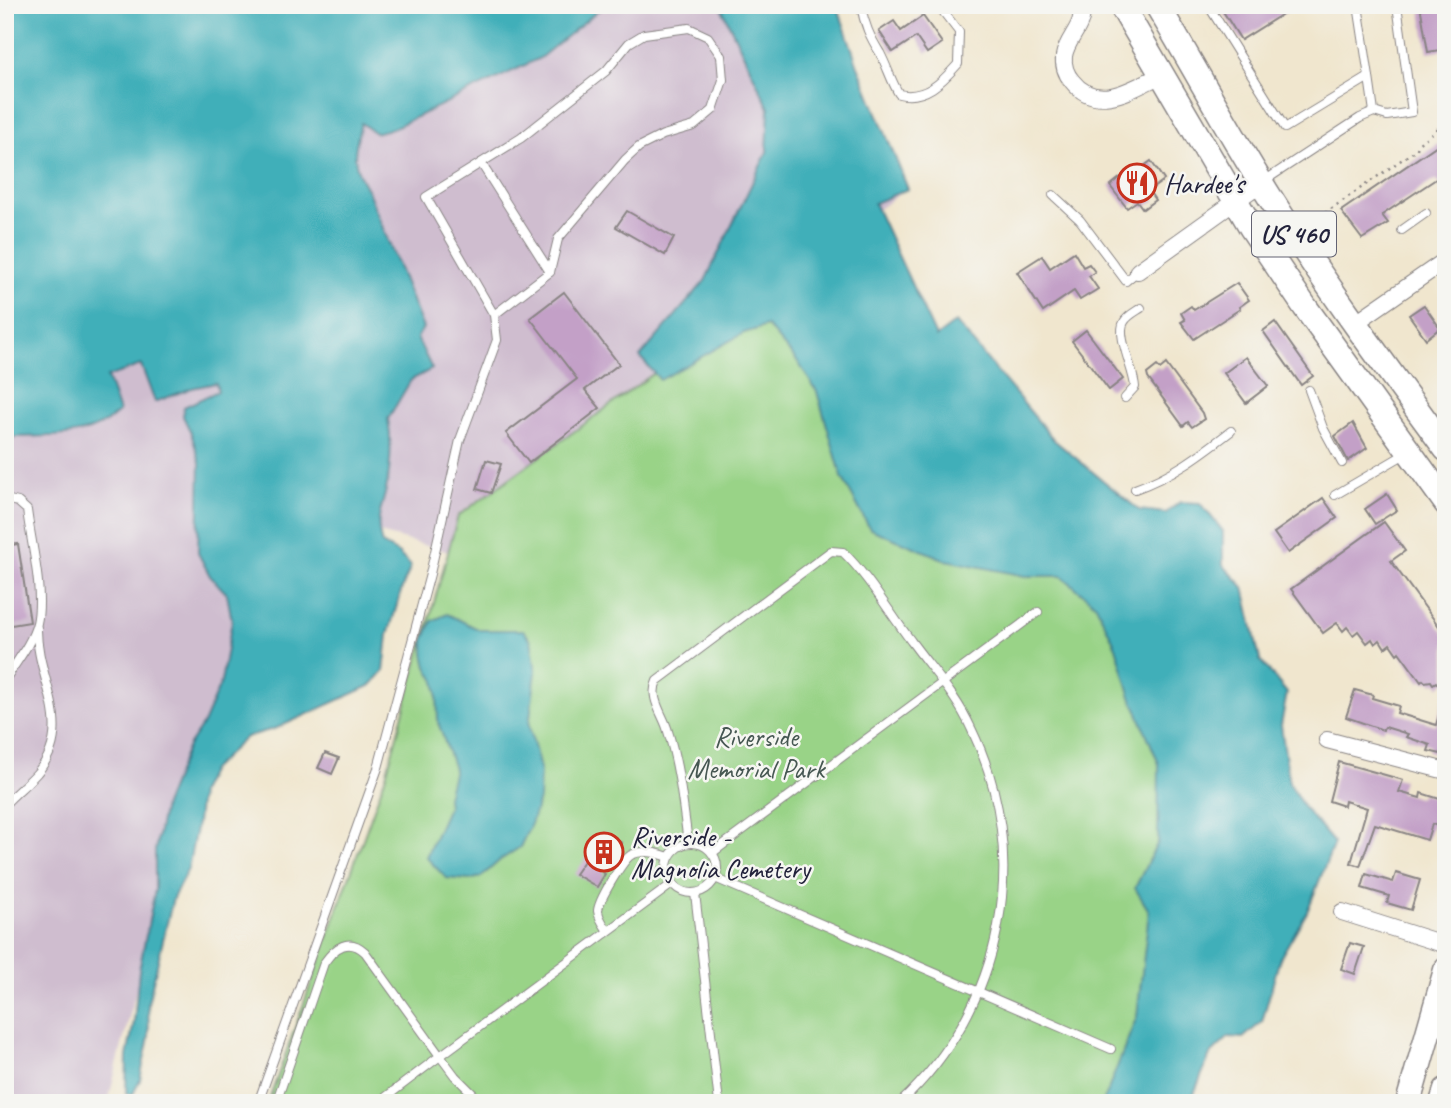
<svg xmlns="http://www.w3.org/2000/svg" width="1451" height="1108" viewBox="0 0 1451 1108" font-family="Caveat,sans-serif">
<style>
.industrial{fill:#cfbdcf}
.green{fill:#99d387;stroke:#5e7a61;stroke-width:2}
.water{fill:#3fafb9;stroke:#30687a;stroke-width:2}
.building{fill:#c3a0c7}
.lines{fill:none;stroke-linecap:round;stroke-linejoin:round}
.lane-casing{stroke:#898484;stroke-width:10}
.street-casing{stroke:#898484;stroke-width:18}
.primary-casing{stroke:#898484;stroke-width:27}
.path{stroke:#898484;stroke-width:2.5;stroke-dasharray:2 5;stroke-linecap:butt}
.lane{stroke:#fff;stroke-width:8}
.street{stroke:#fff;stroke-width:16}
.primary{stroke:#fff;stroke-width:24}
.labels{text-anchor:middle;stroke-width:5;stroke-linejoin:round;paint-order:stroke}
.shield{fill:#f6f6f2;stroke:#626272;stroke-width:2}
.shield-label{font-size:26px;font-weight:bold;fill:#22223b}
.poi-label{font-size:28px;fill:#22223b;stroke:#f6f6f2;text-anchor:start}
.park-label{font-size:28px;fill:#465752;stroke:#f6f6f2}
</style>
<rect width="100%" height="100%" fill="#f6f6f2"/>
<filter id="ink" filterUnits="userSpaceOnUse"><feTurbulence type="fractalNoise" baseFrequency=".0143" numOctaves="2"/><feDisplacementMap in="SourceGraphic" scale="14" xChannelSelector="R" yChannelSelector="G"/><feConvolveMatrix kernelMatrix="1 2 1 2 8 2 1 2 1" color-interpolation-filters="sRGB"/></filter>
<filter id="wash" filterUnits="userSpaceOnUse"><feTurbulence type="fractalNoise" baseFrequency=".00686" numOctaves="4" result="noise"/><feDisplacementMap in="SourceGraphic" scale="28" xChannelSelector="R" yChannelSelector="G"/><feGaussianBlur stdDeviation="1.57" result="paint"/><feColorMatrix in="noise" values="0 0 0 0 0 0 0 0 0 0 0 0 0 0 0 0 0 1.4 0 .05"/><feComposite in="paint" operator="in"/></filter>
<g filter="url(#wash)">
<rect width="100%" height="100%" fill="#f0e6ce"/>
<polygon class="industrial" points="5,5 837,5 902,192 458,515 449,552 325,518 175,836 109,1097 99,1103 5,1103"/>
<polygon class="green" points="819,253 1097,570 1141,668 1181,864 1117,1103 268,1103 386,775 458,516"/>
<g class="water">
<path d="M5 5H605L540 58 393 128 375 133 361 123C353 153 351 164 368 191L423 328 417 338 432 369 411 380 388 419C392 441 391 463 387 485 382 510 374 519 382 544L398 553 411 566 402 588 388 635 384 672 370 686 277 728 246 737 211 770 200 792 197 823 188 869 173 898 148 1003 149 1037 140 1080 133 1094H126L127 1056 134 1022 139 971 155 890V851L164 805 188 746 203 724 221 682 232 621 227 594 210 576 198 553 200 462 191 433 183 416 184 407 218 391 216 383 192 388 155 402 141 365 107 377 119 412C86 443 46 434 5 438Z"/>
<polygon points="720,5 837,5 858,66 908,189 874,203 936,337 956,322 1054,440 1139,510 1166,513 1180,502 1200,503 1223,531 1223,565 1244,587 1260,660 1287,693 1281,725 1289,783 1304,808 1334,843 1307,912 1280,958 1262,1022 1243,1038 1229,1037 1210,1055 1190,1103 1103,1103 1137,1016 1149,911 1135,888 1158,842 1159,764 1130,694 1116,647 1096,605 1062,576 1025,576 946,560 870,529 842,477 817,392 798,362 767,326 744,333 660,380 640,357 705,281 767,152 769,108"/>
<polygon points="447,614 480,630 523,630 531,640 536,672 529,725 540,769 539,799 531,824 520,847 499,861 481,877 469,880 446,878 426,857 448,807 447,797 454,769 438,722 437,692 435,681 427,667 424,654 424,640 432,621"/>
</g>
<g id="blocks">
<g class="building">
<polygon points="1219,5 1297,5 1241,40"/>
<polygon points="1420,5 1446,5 1446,49 1428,52"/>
<polygon points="923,16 942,43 927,53 916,37 893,52 879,31 894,21 901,31"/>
<polygon points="1446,139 1446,192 1436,179 1382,215 1388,223 1362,239 1341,211"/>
<polygon points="1151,161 1164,180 1149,191 1155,200 1143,209 1137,201 1127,208 1110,186 1121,177 1124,181"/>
<polygon points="627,211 674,238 665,255 616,227"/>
<polygon points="1074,252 1083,267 1089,264 1095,272 1089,276 1098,289 1080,300 1074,291 1043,312 1017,272 1042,256 1050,268"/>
<polygon points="1237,283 1249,300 1239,307 1240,309 1194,339 1181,322 1185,320 1181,313 1191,306 1194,310"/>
<polygon points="564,292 619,364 585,390 600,408 529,463 506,433 577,379 530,318"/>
<polygon points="1424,305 1440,328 1426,339 1409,315"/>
<polygon points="1275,322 1313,376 1301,385 1263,331"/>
<polygon points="1086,330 1123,379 1109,390 1072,341"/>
<polygon points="1246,357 1268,386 1246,403 1224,373"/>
<polygon points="1166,364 1202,413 1204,419 1192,427 1188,422 1183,426 1148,378 1147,374 1157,366 1160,369"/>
<polygon points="1353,423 1367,448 1348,461 1335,436"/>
<polygon points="486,460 501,464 491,493 477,489"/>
<polygon points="1387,494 1397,510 1375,524 1365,509"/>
<polygon points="1323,498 1337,518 1288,553 1274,533"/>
<polygon points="1384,522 1405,551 1391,561 1446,636 1446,682 1440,687 1436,682 1433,684 1431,681 1425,682 1423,680 1421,682 1399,652 1397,654 1390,644 1385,648 1380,640 1375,644 1372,639 1367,643 1358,631 1353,635 1347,627 1343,631 1337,623 1323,633 1291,589"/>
<polygon points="18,544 30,622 5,626 5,546"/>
<polygon points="1355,690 1373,695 1372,698 1399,706 1397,713 1436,725 1443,701 1446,702 1446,740 1441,754 1428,751 1430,745 1406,737 1408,734 1385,727 1383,730 1346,717"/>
<polygon points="325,753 339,758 332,774 318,768"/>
<polygon points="1339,762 1403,780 1399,792 1420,798 1421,793 1446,801 1446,828 1432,824 1427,840 1375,824 1360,866 1351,863 1367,808 1345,801 1344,806 1329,801"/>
<polygon points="604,832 622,843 603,873 605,874 597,887 575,874"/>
<polygon points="1396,873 1420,880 1411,910 1387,903 1389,896 1362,888 1366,874 1393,882"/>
<polygon points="1350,943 1364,947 1355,974 1341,969"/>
</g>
</g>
</g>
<g filter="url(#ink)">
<use href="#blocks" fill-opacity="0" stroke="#898484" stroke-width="2"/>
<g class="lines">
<defs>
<g id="lane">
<path d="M861 5C864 24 870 37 880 53 887 66 891 81 899 94 925 100 942 82 958 64L959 32 938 5"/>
<polyline points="1208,5 1285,128 1369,77 1374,112"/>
<polyline points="1358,5 1369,77"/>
<polyline points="481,163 550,272"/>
<polyline points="1264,181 1360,118 1374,112 1387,116 1412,112 1397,5"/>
<polyline points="1053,195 1080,220 1126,281 1138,271"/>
<polyline points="1402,230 1426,213"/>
<polyline points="1309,390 1323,428 1342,463"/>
<path d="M1125 398 1135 387C1134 370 1116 335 1124 322 1127 316 1135 312 1141 308"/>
<path d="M1135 489C1172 476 1200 455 1231 431"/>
<polyline points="1335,495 1405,454"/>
<path d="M5 499 18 502 27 510C31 543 44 591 37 623 32 643 16 662 5 680"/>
<path d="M5 804C15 793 27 784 37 773 77 726 36 680 37 628"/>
<circle cx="692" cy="868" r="25"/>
<path d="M688 843C683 804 679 765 667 728 662 713 649 697 657 681L831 551 843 552C869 577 889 612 911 641 932 670 956 695 971 728 1033 855 1004 1007 900 1103"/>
<polyline points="712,853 1038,612"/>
<polyline points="715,878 1111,1049"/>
<polyline points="695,893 719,1103"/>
<path d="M608 931C604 925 599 919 598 911 598 901 623 860 631 855 643 849 658 853 669 857"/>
<polyline points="258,1103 378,768 430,574 460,440 497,340 494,315 426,197 521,138 606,71 629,43 644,34 689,28 708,37 721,56 723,80 713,110 694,126 663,135 639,147 625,160 558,239 550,272 494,315"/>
<path d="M276 1103 324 963C335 947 349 937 365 952L440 1056 378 1103"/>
<polyline points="482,1103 455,1076 440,1056 672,884"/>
</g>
<g id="street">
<path d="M1081 5C1086 26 1067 37 1064 56 1063 65 1066 74 1072 81 1097 113 1132 89 1161 75"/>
<polyline points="1138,271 1261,183"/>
<polyline points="1355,323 1446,260"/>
<polyline points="1327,740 1446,771"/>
<polyline points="1342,912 1446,945"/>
</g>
<g id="primary">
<polyline points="1121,5 1251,227 1305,307 1446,503"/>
<path d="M1157 5C1196 70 1231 136 1271 199 1325 285 1386 367 1446 449"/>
<polyline points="1408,1103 1446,970"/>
<polyline points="1442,1103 1446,1090"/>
</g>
</defs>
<use href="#lane" class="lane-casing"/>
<use href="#street" class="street-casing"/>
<use href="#primary" class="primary-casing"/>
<polyline class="path" points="1308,225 1417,149 1418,144 1446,122"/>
<use href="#lane" class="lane"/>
<use href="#street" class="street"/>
<use href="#primary" class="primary"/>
</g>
</g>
<defs>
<symbol id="restaurant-ring" viewBox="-11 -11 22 22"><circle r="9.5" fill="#f6f6f2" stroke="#c8321e" stroke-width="1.5"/><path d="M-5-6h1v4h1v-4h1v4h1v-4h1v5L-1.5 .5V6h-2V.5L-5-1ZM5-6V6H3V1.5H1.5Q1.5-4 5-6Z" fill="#c8321e"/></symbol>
<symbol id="building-ring" viewBox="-11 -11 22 22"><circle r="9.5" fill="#f6f6f2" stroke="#c8321e" stroke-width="1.5"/><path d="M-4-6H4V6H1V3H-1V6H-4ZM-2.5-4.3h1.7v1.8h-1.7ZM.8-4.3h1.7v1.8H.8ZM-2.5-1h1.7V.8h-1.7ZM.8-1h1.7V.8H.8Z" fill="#c8321e"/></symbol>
</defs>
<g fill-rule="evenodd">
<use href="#restaurant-ring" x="1115" y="161" width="44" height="44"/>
<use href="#building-ring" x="582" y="830" width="44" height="44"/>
</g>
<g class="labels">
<rect class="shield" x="1252" y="211.5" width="84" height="45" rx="5"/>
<g class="shield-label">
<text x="1294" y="243">US 460</text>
</g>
<g class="poi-label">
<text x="1164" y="193">Hardee's</text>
<text x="631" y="846">Riverside -<tspan x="631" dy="32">Magnolia Cemetery</tspan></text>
</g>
<g class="park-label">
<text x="756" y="746">Riverside<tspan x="756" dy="32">Memorial Park</tspan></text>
</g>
</g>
<rect width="1451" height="1108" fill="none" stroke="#f6f6f2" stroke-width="28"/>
</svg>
